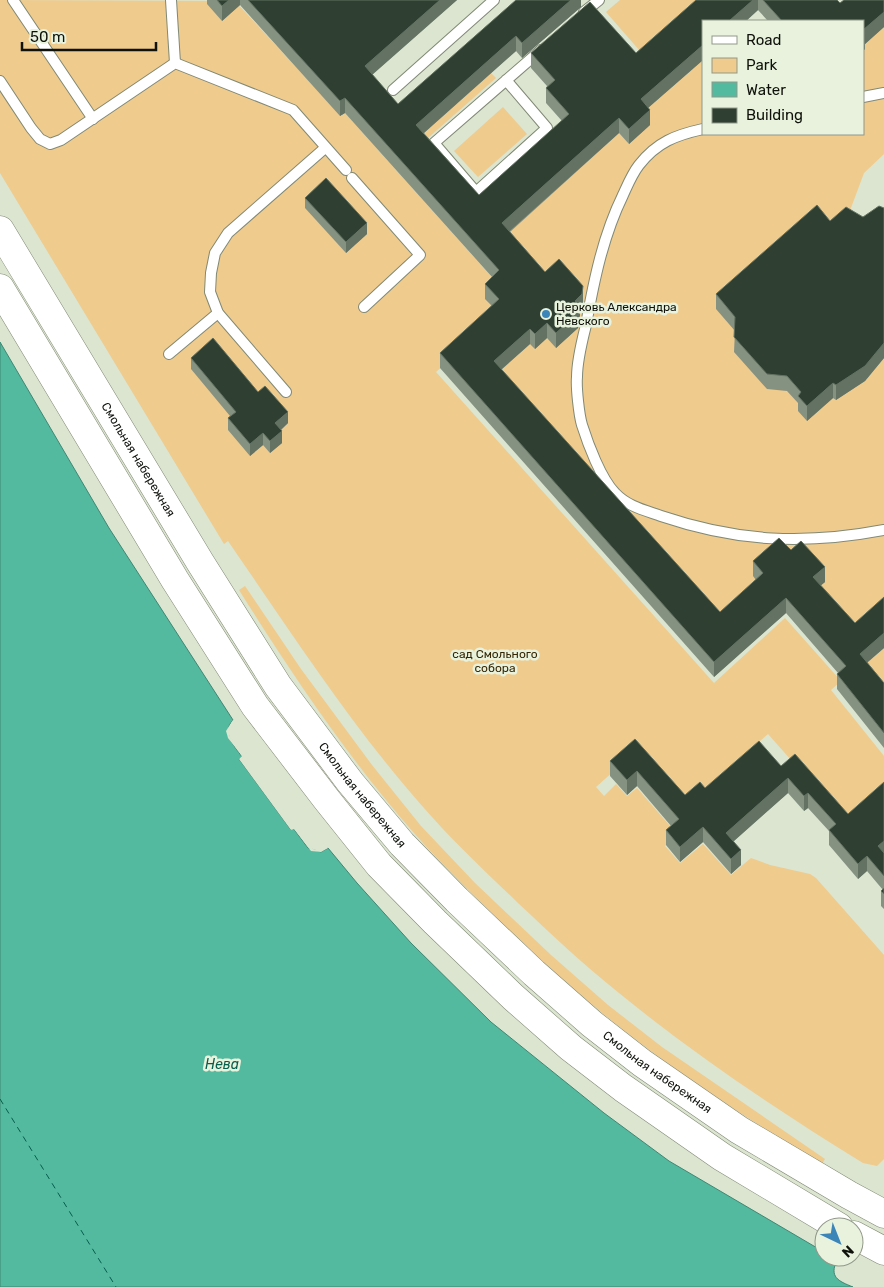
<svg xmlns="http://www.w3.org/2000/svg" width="884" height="1287" viewBox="0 0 884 1287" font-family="Rubik,sans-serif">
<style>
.green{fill:#efcb8d}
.water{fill:#53b99f;stroke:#3f8773}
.pier{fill:#dbe5d0}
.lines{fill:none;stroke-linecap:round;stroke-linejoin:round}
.ferry{stroke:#065e4c;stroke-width:1;stroke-dasharray:6 5;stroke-linecap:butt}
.lane-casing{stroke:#808975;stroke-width:12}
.secondary-casing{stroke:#808975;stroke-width:29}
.lane{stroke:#fff;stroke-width:10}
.secondary{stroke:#fff;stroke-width:28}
.wall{fill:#859282}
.shaded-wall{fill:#637262}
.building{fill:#2f4033;stroke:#637262}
.poi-dot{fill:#3c85b9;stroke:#e8f2dd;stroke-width:2}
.labels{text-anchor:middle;stroke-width:5;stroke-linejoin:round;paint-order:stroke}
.poi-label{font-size:12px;fill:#0f120b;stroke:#e8f2dd;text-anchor:start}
.street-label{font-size:12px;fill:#0f120b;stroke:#e8f2dd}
.park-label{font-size:12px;fill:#372705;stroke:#e8f2dd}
.water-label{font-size:14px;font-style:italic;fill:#065e4c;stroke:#e8f2dd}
</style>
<rect width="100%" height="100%" fill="#dbe5d0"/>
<g class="green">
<path d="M0 0 235 1 341 116 345 113 499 285V314L436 372 714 683 785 618 841 681 831 690 884 756V788L846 822 768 734 685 808 635 752 596 787 604 796 616 784 627 796 637 788 677 834 665 846 680 863 703 844 731 875 751 858 770 865 810 874 816 878 884 955V1159L877 1166 863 1163C779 1111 696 1056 619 993 584 965 551 934 518 903 489 875 459 847 432 817 355 732 293 635 228 541L224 544 0 173Z"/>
<polygon points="620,0 698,0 640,51 606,12"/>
<polygon points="884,27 884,154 864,173 784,387 833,398 865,381 884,358 884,612 855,638 763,588 720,627 494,376 530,344 547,338 556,347 582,324 575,316 586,305 559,274 545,287 502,238 619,133 629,143 641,114 703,60 703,134 863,134 863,51 865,49 863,45"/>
<polygon points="491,73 496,78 420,145 416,140"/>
<polygon points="503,107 527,134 478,177 454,151"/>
<path d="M245 586 301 669 372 765 421 826 475 883 551 955 608 1005 662 1047 825 1159 822 1164C764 1129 707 1093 652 1052 602 1015 555 974 510 931 477 899 444 867 414 833 348 758 292 674 239 590Z"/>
<polygon points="884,648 884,698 860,669"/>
</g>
<path class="water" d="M0 342 109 528 233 720C221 733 234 745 242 757L239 759 291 830 293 828 308 848 321 852 328 848 357 883 411 943 491 1022 604 1113 669 1161 824 1252V1257H833L837 1260C829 1277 838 1281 853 1287H0Z"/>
<polygon class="pier" points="233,720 235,722 229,731 230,737 244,756 242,759 291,827 295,827 313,849 320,850 326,846 328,848 321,852 311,851 294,829 291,830 239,759 242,756 228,738 226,731"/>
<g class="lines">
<polyline class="ferry" points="0,1099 116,1287"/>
<defs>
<g id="lane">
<polyline points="13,0 93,119"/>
<polyline points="171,0 175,63"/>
<polyline points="584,12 599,0"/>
<polyline points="506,80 547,128 476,192 434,143 541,50"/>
<polyline points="0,81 31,128 40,139 50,144 61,140 175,63 293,110 346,170"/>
<polyline points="393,90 494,0"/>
<polyline points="863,97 884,93"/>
<path d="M703 129C676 135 657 142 639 165 632 174 628 184 623 195 603 236 594 280 586 325 582 341 577 360 577 377 576 387 579 415 582 425 588 444 601 479 615 493 627 506 644 510 661 516 738 542 805 545 884 530"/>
<polyline points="352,178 420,255 364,307"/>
<polyline points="169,354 218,313"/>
<polyline points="286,392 218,313 210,292 211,273 215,253 228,233 325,148"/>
</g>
<g id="secondary">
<path id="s1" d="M0 230 200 562 278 686 350 782 402 844 457 900 534 973 592 1024 642 1063 739 1130 849 1195 884 1214"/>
<polyline points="0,288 175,580 255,706 327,800 379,865 435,922 513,997 571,1048 623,1088 722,1157 839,1227"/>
<polyline points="854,1235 884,1251"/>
</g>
</defs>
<use href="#lane" class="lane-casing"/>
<use href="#secondary" class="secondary-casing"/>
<use href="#lane" class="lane"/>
<use href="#secondary" class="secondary"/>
</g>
<g class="wall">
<polygon points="207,0 457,0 372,75 398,104 516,0 581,0 581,7 522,58 516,51 424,133 479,195 562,121 546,103 546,88 547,86 531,68 531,53 590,2 636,53 696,0 837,0 840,3 844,0 884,0 884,27 865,44 865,49 863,51 863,21 768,21 758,10 746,21 703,21 703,60 648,108 650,110 650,125 629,144 619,133 510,232 545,272 559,259 583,286 583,301 582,309 580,311 580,321 578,328 556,348 547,338 535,349 530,344 501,370 720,612 756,580 753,576 753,561 779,538 791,550 801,541 825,567 825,582 821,585 855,623 884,597 884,648 867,662 884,683 884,748 837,689 837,674 838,673 786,613 714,677 440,368 440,353 492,306 485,299 485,284 492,277 345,113 340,116 240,5 222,21 207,4"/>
<polygon points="305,198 367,234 346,253 305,208"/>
<polygon points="884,208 884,358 865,381 836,400 833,398 807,421 798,411 798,403 787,391 767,389 734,352 735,331 716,309 716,294 830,221 863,217"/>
<polygon points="191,358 258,392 288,423 281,430 282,443 270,453 263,445 250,456 228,430 228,418 230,416 191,369"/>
<polygon points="635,739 685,795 705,788 781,766 848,814 884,782 884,921 884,909 881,906 881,891 883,890 867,871 858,879 829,845 829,831 808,808 804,811 788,793 734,841 741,865 731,874 703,842 680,862 666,845 666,830 671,826 637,786 627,795 610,776 610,761"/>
</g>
<g class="shaded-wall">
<polygon points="229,0 240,0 240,5 222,21 222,6"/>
<polygon points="440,0 457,0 365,81 365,66"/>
<polygon points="571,0 581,0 581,7 522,58 522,43"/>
<polygon points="753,0 758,0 758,10 746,21 729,21"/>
<polygon points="884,12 884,27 865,44 865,49 863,51 863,30"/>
<polygon points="516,36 516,51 416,140 416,125"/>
<polygon points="703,45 703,60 641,114 641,99"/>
<polygon points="345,98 345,113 340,116 340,101"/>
<polygon points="650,110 650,125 629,144 629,129"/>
<polygon points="619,118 619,133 502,238 502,223"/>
<polygon points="367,223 367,234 346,253 346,242"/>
<polygon points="583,286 583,301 582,309 580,311 580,321 578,328 556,348 556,333"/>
<polygon points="547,323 547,338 535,349 535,334"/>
<polygon points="530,329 530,344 494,376 494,361"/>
<polygon points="884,343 884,358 865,381 836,400 836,385"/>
<polygon points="833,383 833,398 807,421 807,406"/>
<polygon points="288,412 288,423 275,435 275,423"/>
<polygon points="282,431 282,443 270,453 270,441"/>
<polygon points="263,433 263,445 250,456 250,444"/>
<polygon points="825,567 825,582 813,592 813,577"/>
<polygon points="786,598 786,613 714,677 714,662"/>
<polygon points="884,633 884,648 860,669 860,654"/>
<polygon points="637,771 637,786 627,795 627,780"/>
<polygon points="788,778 788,793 726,848 726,833"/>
<polygon points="808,793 808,808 804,811 804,796"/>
<polygon points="703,827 703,842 680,862 680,847"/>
<polygon points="884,841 884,856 878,846"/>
<polygon points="741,850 741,865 731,874 731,859"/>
<polygon points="867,856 867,871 858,879 858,864"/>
</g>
<g class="building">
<polygon points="217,0 229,0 222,6"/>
<polygon points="248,0 440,0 365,66 398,104 516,0 571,0 522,43 516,36 416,125 479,195 569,114 546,88 555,80 531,53 590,2 636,53 696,0 753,0 729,21 703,21 703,45 641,99 650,110 629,129 619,118 502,223 545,272 559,259 583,286 582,294 575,301 580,306 578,313 556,333 547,323 535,334 530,329 494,361 720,612 763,573 753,561 779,538 791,550 801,541 825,567 813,577 855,623 884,597 884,633 860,654 884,683 884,733 837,674 846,666 786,598 714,662 440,353 499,299 485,284 499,270 345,98 340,101"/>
<polygon points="763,0 837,0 840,3 844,0 884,0 884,12 863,30 863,21 782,21"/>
<polygon points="326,178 367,223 346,242 305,198"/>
<polygon points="817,205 830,221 846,207 863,217 879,206 884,208 884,343 865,366 836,385 833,383 807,406 798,396 801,392 787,376 767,374 734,337 735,317 716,294"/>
<polygon points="213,338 258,392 265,386 288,412 275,423 282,431 270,441 263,433 250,444 228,418 236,412 191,358"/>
<polygon points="635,739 685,795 700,782 705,788 759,741 781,766 795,754 848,814 884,782 884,841 878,846 884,853 884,876 867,856 858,864 829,830 836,824 808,793 804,796 788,778 726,833 741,850 731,859 703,827 680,847 666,830 679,819 637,771 627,780 610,761"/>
<polygon points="884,888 884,894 881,891"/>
</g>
<circle class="poi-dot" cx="546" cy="314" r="5"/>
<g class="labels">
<g class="poi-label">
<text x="556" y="311">Церковь Александра<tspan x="556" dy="14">Невского</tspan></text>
</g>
<g class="street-label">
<text dy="4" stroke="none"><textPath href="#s1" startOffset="268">Смольная набережная</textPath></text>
<text dy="4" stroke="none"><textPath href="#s1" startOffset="672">Смольная набережная</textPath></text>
<text dy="4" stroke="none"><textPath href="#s1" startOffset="1078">Смольная набережная</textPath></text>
</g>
<g class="park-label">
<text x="495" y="658">сад Смольного<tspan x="495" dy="14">собора</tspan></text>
</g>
<g class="water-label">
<text x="222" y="1069">Нева</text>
</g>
</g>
<rect x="702" y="20" width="162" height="115" fill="#e8f2dd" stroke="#919889"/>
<rect x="712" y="36" width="25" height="8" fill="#ffffff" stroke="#919889"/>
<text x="746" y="45" font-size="15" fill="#0f120b">Road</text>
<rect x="712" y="58" width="25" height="15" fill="#efcb8d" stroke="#919889"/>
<text x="746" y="70" font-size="15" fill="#0f120b">Park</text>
<rect x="712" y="82" width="25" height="15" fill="#53b99f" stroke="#919889"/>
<text x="746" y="95" font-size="15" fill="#0f120b">Water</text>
<rect x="712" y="108" width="25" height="15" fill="#2f4033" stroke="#919889"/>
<text x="746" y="120" font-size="15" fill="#0f120b">Building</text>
<g transform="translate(839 1242) rotate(137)"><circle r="24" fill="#e8f2dd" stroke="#919889"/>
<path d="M0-4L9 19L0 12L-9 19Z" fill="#3c85b9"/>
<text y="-8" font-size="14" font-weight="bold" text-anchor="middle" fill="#0f120b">N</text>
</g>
<path d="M22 42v8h134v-8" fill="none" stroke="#0f120b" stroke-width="2.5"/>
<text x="30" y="42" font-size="15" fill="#0f120b" stroke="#e8f2dd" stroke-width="4" paint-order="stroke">50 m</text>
</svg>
